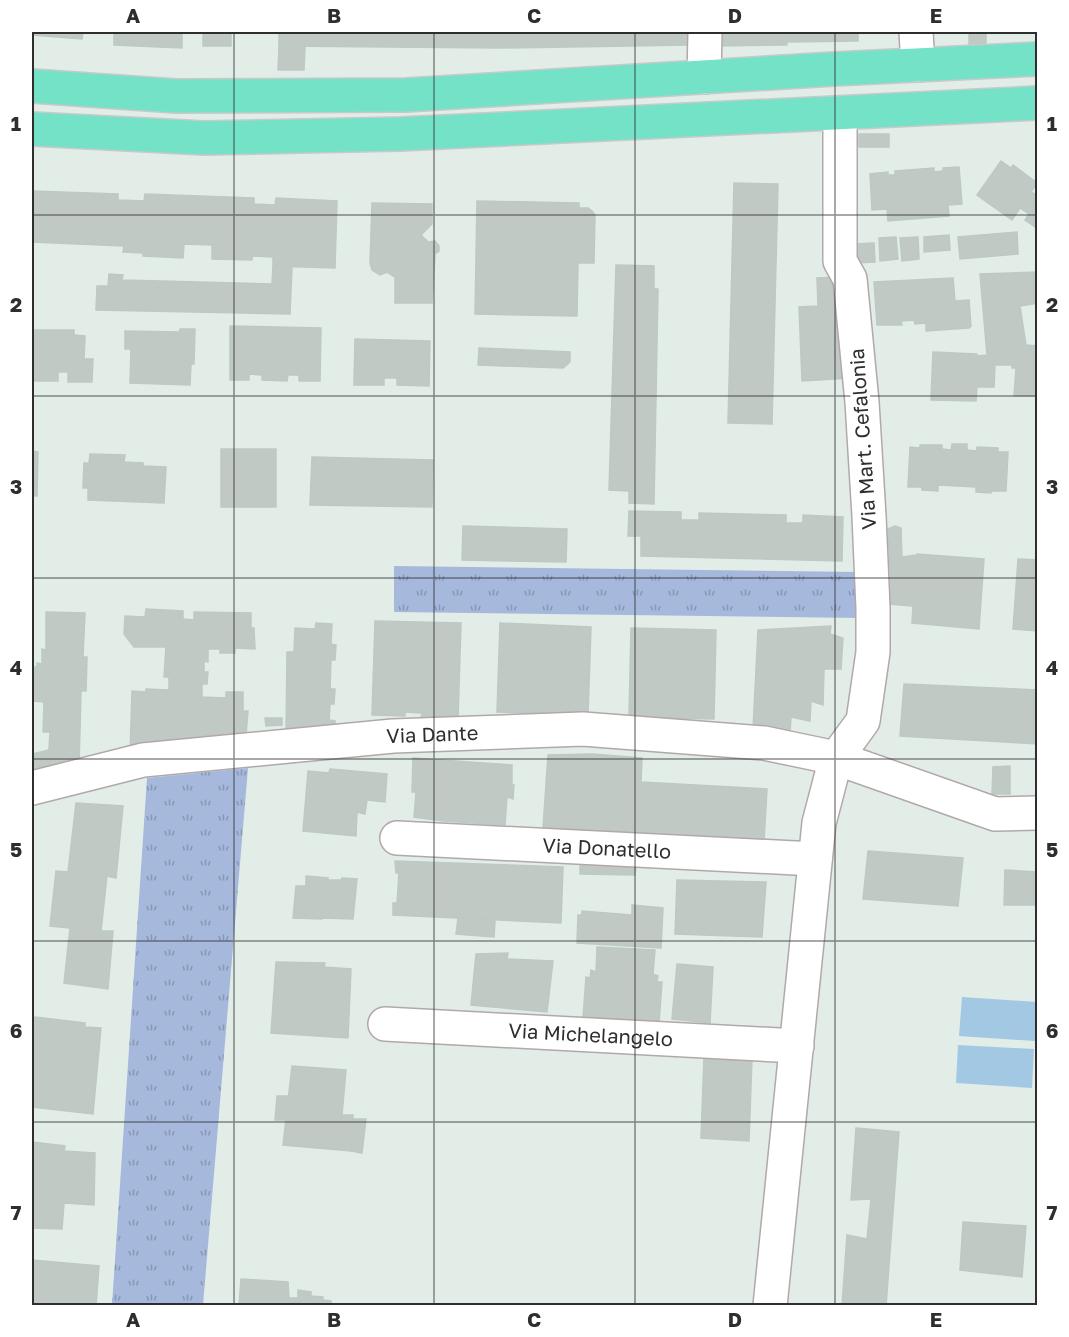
<svg xmlns="http://www.w3.org/2000/svg" width="1069" height="1337" viewBox="0 0 1069 1337" font-family="'Golos Text',sans-serif">
<style>
.grass{fill:url(#grass-tufts)}
.pitch{fill:#a3c8e3}
.building{fill:#c1c9c5;stroke:#bcc9c4;stroke-width:1.5}
.lines{fill:none;stroke-linecap:round;stroke-linejoin:round}
.minor-casing{stroke:#b1a8aa;stroke-width:36}
.major-casing{stroke:#c9c9c9;stroke-width:36}
.minor{stroke:#fff;stroke-width:33}
.major{stroke:#73e2c7;stroke-width:33}
.grid{fill:none;stroke:#2e2e2e;stroke-width:1.5;stroke-opacity:0.55}
.labels{text-anchor:middle;stroke-width:6;stroke-linejoin:round;paint-order:stroke}
.street-label{font-size:20px;fill:#2e2e2e;stroke:#fff}
.neatline{fill:none;stroke:#2e2e2e;stroke-width:2}
.grid-label{font-size:20px;text-anchor:middle;font-weight:bold;fill:#2e2e2e}
</style>
<defs>
<pattern id="grass-tufts" width="24" height="20" patternUnits="userSpaceOnUse" patternTransform="scale(1.5)"><rect width="24" height="20" fill="#a6b9dd"/><path d="M3 7l-1-3M5 7V3M7 7l1-3M15 17l-1-3M17 17v-4M19 17l1-3" fill="none" stroke="#8897b4"/></pattern>
</defs>
<rect width="100%" height="100%" fill="#e2ede8"/>
<g class="grass">
<polygon points="394,566 861,572 860,618 394,612"/>
<polygon points="248,768 203,1305 112,1305 147,778"/>
</g>
<g class="pitch">
<polygon points="962,997 1037,1002 1035,1041 959,1036"/>
<polygon points="958,1045 1034,1049 1032,1088 956,1083"/>
</g>
<g class="building">
<polygon points="32,32 83,32 82,39 32,35"/>
<polygon points="114,32 182,32 182,48 114,45"/>
<rect x="203" y="32" width="28" height="14"/>
<polygon points="279,32 689,32 689,45 501,48 279,46"/>
<polygon points="713,32 858,32 858,41 787,42 787,45 713,46"/>
<rect x="969" y="32" width="17" height="12"/>
<polygon points="279,46 305,46 304,70 278,70"/>
<rect x="859" y="134" width="30" height="13"/>
<polygon points="1001,161 1011,168 1013,165 1037,183 1031,192 1038,196 1038,229 1025,220 1029,214 1020,208 1012,220 977,195"/>
<polygon points="959,167 962,204 948,205 949,216 888,221 887,209 872,210 870,174 888,172 888,175 895,175 895,171 934,168 934,172 943,171 943,168"/>
<polygon points="734,183 778,184 772,424 728,423"/>
<polygon points="32,191 118,194 118,200 144,201 145,194 254,198 254,204 275,205 276,198 337,201 335,268 273,266 273,257 252,256 252,260 212,259 212,245 184,244 183,258 143,256 143,253 123,252 124,246 32,242"/>
<polygon points="477,201 579,203 579,208 588,208 592,211 595,215 594,263 578,263 577,316 475,314"/>
<polygon points="372,203 432,204 432,224 421,235 428,242 435,241 439,246 439,251 435,254 432,303 395,303 395,277 387,272 380,275 372,270 370,263"/>
<polygon points="1017,232 1018,254 960,259 958,237"/>
<polygon points="949,235 950,250 924,252 924,237"/>
<polygon points="896,237 898,259 880,261 879,238"/>
<polygon points="918,237 919,259 902,261 900,238"/>
<polygon points="874,243 875,262 855,263 854,244"/>
<polygon points="616,265 654,266 654,289 658,289 654,504 629,503 629,491 609,490"/>
<polygon points="273,266 292,267 290,314 96,310 97,286 108,286 109,274 123,275 122,280 272,284"/>
<polygon points="1038,272 1038,303 1020,306 1026,345 1038,346 1038,396 1014,396 1016,368 1012,368 1012,365 995,365 994,387 977,387 976,401 931,400 933,352 977,354 977,356 987,355 980,274"/>
<polygon points="843,277 851,378 802,381 799,307 818,306 817,278"/>
<polygon points="953,278 955,301 969,300 971,326 969,328 926,331 926,323 915,324 914,320 901,321 902,325 877,325 874,282"/>
<polygon points="230,326 321,328 320,381 299,381 299,375 288,375 287,381 262,380 262,375 249,374 249,380 230,380"/>
<polygon points="180,329 195,329 194,364 191,364 190,385 130,383 131,349 125,349 125,331 179,332"/>
<polygon points="32,330 74,330 74,335 85,336 84,359 93,359 92,382 68,382 68,372 58,372 58,381 32,381"/>
<polygon points="355,339 430,341 429,386 397,385 397,378 384,378 384,385 354,385"/>
<polygon points="479,348 570,352 570,362 563,368 478,365"/>
<polygon points="952,444 967,444 967,450 977,451 977,447 998,448 998,452 1008,452 1006,491 991,491 991,493 976,492 976,487 938,485 938,491 922,490 922,487 908,487 910,447 920,448 920,445 942,445 942,449 951,450"/>
<rect x="221" y="449" width="55" height="58"/>
<polygon points="32,451 38,452 37,496 32,496"/>
<polygon points="90,454 125,455 124,462 143,463 143,466 166,467 164,503 88,500 88,488 83,488 84,463 89,463"/>
<polygon points="312,457 433,460 432,507 310,505"/>
<polygon points="629,511 681,512 681,520 699,520 699,513 786,515 786,523 803,523 803,515 843,517 842,561 641,556 641,536 628,536"/>
<polygon points="463,526 567,529 566,562 462,560"/>
<polygon points="895,526 901,528 902,557 917,555 917,554 984,559 979,629 912,623 913,606 889,604 891,588 888,529"/>
<polygon points="1018,559 1038,560 1038,631 1013,629"/>
<polygon points="146,609 183,611 183,619 194,620 194,612 251,613 251,628 254,628 255,649 235,648 235,653 220,653 220,649 208,649 208,662 204,661 204,672 208,672 207,684 202,684 202,697 226,698 226,692 243,692 243,711 248,711 246,735 130,754 132,691 146,692 146,689 169,690 169,677 164,677 166,647 134,647 124,634 125,616 145,617"/>
<polygon points="46,612 85,613 83,657 87,657 86,691 81,691 79,768 32,776 32,754 49,750 50,732 43,732 44,702 32,701 32,667 37,667 37,663 42,664 42,649 46,650"/>
<polygon points="375,621 461,623 458,719 421,718 422,713 405,712 405,716 372,715"/>
<polygon points="316,623 332,624 331,644 336,645 335,660 331,660 330,689 335,689 334,704 330,704 329,720 335,721 335,731 286,735 287,652 294,652 295,628 315,629"/>
<polygon points="500,623 591,627 588,715 497,712"/>
<polygon points="831,626 830,634 843,638 841,669 824,669 823,705 811,701 810,721 791,717 790,733 753,729 758,630"/>
<polygon points="631,628 716,630 714,719 629,717"/>
<polygon points="904,684 1038,690 1038,744 900,736"/>
<polygon points="265,718 282,718 282,725 266,726"/>
<polygon points="592,754 642,758 641,782 767,789 764,842 543,828 548,755"/>
<polygon points="413,758 512,765 512,785 514,785 513,799 507,797 505,825 443,821 414,817 416,792 412,792"/>
<polygon points="1010,766 1010,794 992,794 993,767"/>
<polygon points="330,769 387,774 385,802 367,800 365,814 357,812 356,836 303,831 308,771 329,773"/>
<polygon points="76,803 123,806 116,878 107,876 101,931 113,931 108,989 64,983 70,928 50,926 56,871 68,872"/>
<polygon points="868,851 963,858 958,906 863,899"/>
<polygon points="395,861 563,867 561,923 393,915 393,903 397,903 399,873 396,873"/>
<polygon points="580,864 636,867 635,875 580,874"/>
<polygon points="1005,870 1038,872 1038,905 1004,905"/>
<polygon points="306,876 328,878 328,880 341,880 342,878 357,879 353,919 322,918 322,919 293,918 296,886 306,886"/>
<polygon points="677,880 766,882 762,937 675,934"/>
<polygon points="632,905 663,908 661,948 577,943 578,915 582,915 582,911 632,915"/>
<polygon points="458,918 495,920 494,937 456,934"/>
<polygon points="597,947 655,950 653,974 658,976 657,982 662,982 659,1023 583,1018 586,977 590,978 591,970 596,972"/>
<polygon points="508,953 507,959 553,961 547,1012 471,1005 476,954"/>
<polygon points="276,962 325,963 324,967 351,969 348,1038 271,1033"/>
<polygon points="677,964 713,967 710,1023 672,1019"/>
<polygon points="35,1017 85,1023 85,1027 101,1028 93,1114 32,1107 32,1029 33,1029"/>
<polygon points="704,1057 752,1058 749,1141 701,1138"/>
<polygon points="292,1066 346,1070 342,1115 353,1115 351,1151 283,1145"/>
<polygon points="277,1096 290,1096 286,1120 275,1120"/>
<polygon points="353,1119 366,1119 362,1153 351,1151"/>
<polygon points="856,1128 899,1132 886,1306 842,1306 847,1235 867,1239 871,1199 851,1200"/>
<polygon points="32,1142 65,1146 64,1151 95,1153 94,1205 64,1203 62,1229 32,1228"/>
<polygon points="963,1222 1026,1226 1022,1277 960,1270"/>
<polygon points="32,1260 99,1266 96,1306 32,1306"/>
<polygon points="241,1279 288,1282 289,1298 298,1298 298,1290 311,1292 311,1296 323,1297 323,1300 331,1301 331,1306 239,1306"/>
</g>
<g class="lines">
<defs>
<g id="minor">
<polyline points="916,32 918,65"/>
<polyline points="704,77 705,32"/>
<path id="s1" d="M32 788 143 760 393 736 583 729 764 743 836 758 995 814 1038 813"/>
<path id="s2" d="M397 838 815 859"/>
<path id="s3" d="M385 1024 797 1046"/>
<polyline points="770,1306 819,823 836,758 863,721 873,652 873,608 869,516 862,402 850,279 840,261 840,113"/>
</g>
<g id="major">
<polyline points="32,86 176,96 406,95 834,69 1038,59"/>
<polyline points="32,129 204,138 400,134 1038,103"/>
</g>
</defs>
<use href="#minor" class="minor-casing"/>
<use href="#major" class="major-casing"/>
<use href="#minor" class="minor"/>
<use href="#major" class="major"/>
</g>
<path class="grid" d="M234 32V1306M434 32V1306M635 32V1306M835 32V1306M32 215H1038M32 396H1038M32 578H1038M32 759H1038M32 941H1038M32 1122H1038"/>
<g class="labels">
<g class="street-label">
<text transform="translate(863 439) rotate(-94)" y="7">Via Mart. Cefalonia</text>
<text dy="7" stroke="none"><textPath href="#s1" startOffset="405">Via Dante</textPath></text>
<text dy="7" stroke="none"><textPath href="#s2" startOffset="210">Via Donatello</textPath></text>
<text dy="7" stroke="none"><textPath href="#s3" startOffset="206">Via Michelangelo</textPath></text>
</g>
</g>
<rect width="1069" height="1337" fill="none" stroke="#ffffff" stroke-width="66"/>
<rect x="33" y="33" width="1003" height="1271" class="neatline"/>
<g class="grid-label">
<text x="133" y="23">A</text>
<text x="334" y="23">B</text>
<text x="534" y="23">C</text>
<text x="735" y="23">D</text>
<text x="936" y="23">E</text>
<text x="16" y="131">1</text>
<text x="1052" y="131">1</text>
<text x="16" y="312">2</text>
<text x="1052" y="312">2</text>
<text x="16" y="494">3</text>
<text x="1052" y="494">3</text>
<text x="16" y="675">4</text>
<text x="1052" y="675">4</text>
<text x="16" y="857">5</text>
<text x="1052" y="857">5</text>
<text x="16" y="1038">6</text>
<text x="1052" y="1038">6</text>
<text x="16" y="1220">7</text>
<text x="1052" y="1220">7</text>
<text x="133" y="1327">A</text>
<text x="334" y="1327">B</text>
<text x="534" y="1327">C</text>
<text x="735" y="1327">D</text>
<text x="936" y="1327">E</text>
</g>
</svg>
